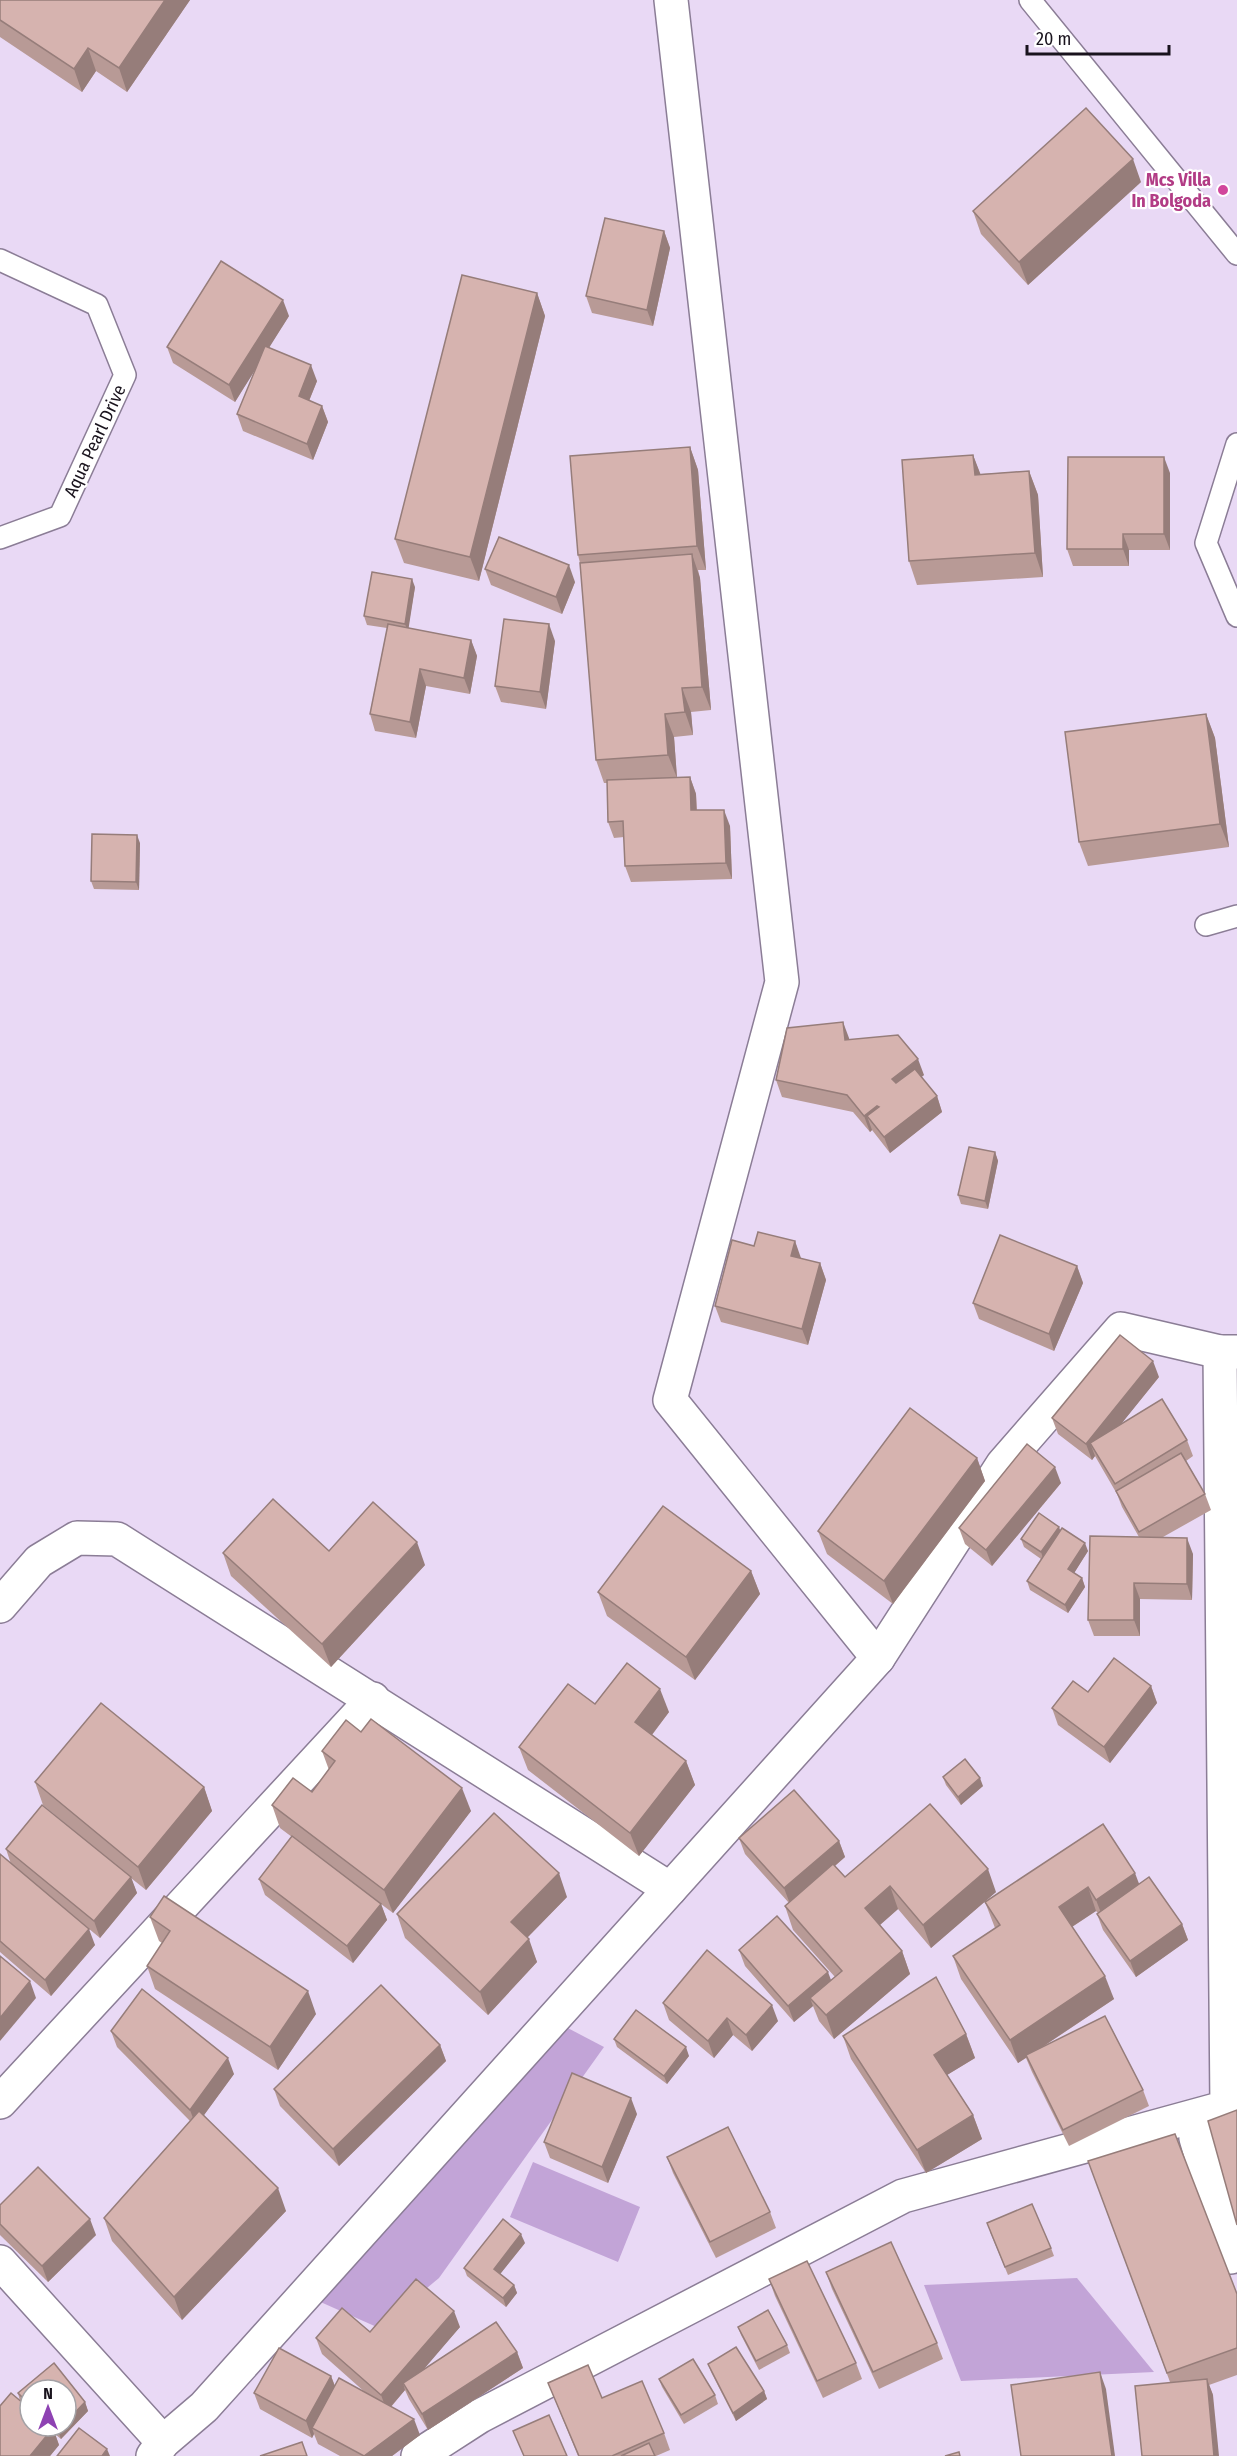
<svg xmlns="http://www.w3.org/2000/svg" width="1237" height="2456" viewBox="0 0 1237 2456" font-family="'Fira Sans Condensed',sans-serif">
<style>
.green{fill:#c2a4d7}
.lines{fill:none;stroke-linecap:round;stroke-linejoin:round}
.service-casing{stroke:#8b7d96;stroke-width:24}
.minor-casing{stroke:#8b7d96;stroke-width:36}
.service{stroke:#fff;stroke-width:21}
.minor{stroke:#fff;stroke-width:33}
.wall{fill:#b89a96;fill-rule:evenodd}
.shaded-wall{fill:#967d7a}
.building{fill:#d6b3af;stroke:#967d7a;stroke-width:1.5}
.hotel-dot{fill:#d1479c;stroke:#fff;stroke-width:2}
.labels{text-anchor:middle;stroke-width:4.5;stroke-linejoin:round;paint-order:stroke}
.hotel-label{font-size:18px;font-weight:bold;fill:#b23c85;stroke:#fff;text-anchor:end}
.street-label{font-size:18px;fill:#19131d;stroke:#fff}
</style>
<rect width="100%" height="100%" fill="#e9d9f5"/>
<g class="green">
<polygon points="562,2025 604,2047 439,2278 379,2328 316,2300"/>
<polygon points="533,2162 640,2207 618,2262 510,2217"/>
<polygon points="1077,2278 1154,2372 961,2381 924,2285"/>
</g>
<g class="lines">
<defs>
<g id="service">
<polyline points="1030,0 1237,254"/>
<polyline points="0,260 97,305 125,375 60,516 0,538"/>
<polyline points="1237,444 1206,543 1237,616"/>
<polyline points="1206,925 1237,916"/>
</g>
<g id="minor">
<polyline points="0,1606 39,1561 77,1538 117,1539 670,1889"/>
<polyline points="878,1658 1003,1464 1121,1329 1220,1352"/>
<polyline points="0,2102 373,1699"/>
<polyline points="1226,2108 1196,2138 1231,2257"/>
<polyline points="0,2262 163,2442"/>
<polyline points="153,2456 163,2442 204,2407 878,1658 670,1400 782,982 671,0"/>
<polyline points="418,2456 480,2416 903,2196 1227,2107 1220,1352 1237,1352"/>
</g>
</defs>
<use href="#service" class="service-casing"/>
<use href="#minor" class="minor-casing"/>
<use href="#service" class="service"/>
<use href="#minor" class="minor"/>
</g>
<g class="wall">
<polygon points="0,0 190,0 127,92 96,71 82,92 0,37"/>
<polygon points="1141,182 1028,285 981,234 973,211"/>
<polygon points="664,231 670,248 653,326 592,313 586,296"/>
<polygon points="537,293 545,316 479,581 404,563 395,539"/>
<polygon points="289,316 269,347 317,381 309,401 322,406 328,422 313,460 243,431 237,414 256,368 235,402 173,363 167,347"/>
<polygon points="690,447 698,470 706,570 698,570 700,578 711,710 691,712 693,735 674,737 677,778 690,777 696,794 697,810 730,826 732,879 631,882 625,866 624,837 614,838 608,822 607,783 604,783 596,760 580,563 578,555"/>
<polygon points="973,455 980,474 1029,471 1038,495 1043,577 917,585 909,561"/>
<polygon points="1170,473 1170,550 1129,550 1129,566 1073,566 1067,549"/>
<polygon points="485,569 575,582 562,614 491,585"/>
<polygon points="415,587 408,628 471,640 477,656 470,694 426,686 416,738 375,731 370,714 387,628 367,625 364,616"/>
<polygon points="555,641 546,709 501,702 495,686"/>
<polygon points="1206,714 1215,738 1229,847 1088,866 1079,842"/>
<polygon points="140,843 139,890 94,889 91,881"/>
<polygon points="849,1040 924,1075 921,1077 937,1096 942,1112 890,1153 872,1130 870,1132 853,1112 782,1097 776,1080"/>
<polygon points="995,1152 998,1161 988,1209 961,1204 958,1195"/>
<polygon points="795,1241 800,1259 820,1263 826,1280 808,1345 721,1322 715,1306 754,1246"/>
<polygon points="1077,1266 1083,1283 1054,1351 979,1319 973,1303"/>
<polygon points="1159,1377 1120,1425 1187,1440 1193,1456 1186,1461 1205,1494 1211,1510 1163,1537 1193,1554 1192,1600 1140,1599 1140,1636 1094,1636 1088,1620 1139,1537 1122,1507 1117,1494 1095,1456 1092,1460 1058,1434 1052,1418"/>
<polygon points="977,1458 985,1481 893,1604 827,1554 818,1531"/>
<polygon points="1061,1483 992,1566 965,1544 959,1528"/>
<polygon points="1060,1530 1088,1551 1074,1573 1082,1578 1085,1587 1068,1613 1030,1590 1027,1581 1041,1559 1024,1547 1021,1539"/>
<polygon points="329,1551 425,1565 331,1667 231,1576 223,1553"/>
<polygon points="751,1571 760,1594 695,1680 607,1616 598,1592"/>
<polygon points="1151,1686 1157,1703 1110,1763 1058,1725 1052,1708"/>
<polygon points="595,1704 669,1712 652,1735 686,1761 695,1785 639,1856 528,1770 519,1747"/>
<polygon points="361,1732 471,1811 393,1913 381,1904 387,1920 353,1963 265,1895 259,1879 292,1837 280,1828 272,1805 312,1792 329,1770 322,1751"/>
<polygon points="943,1777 983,1786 961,1805 946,1785"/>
<polygon points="35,1782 204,1787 212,1811 146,1890 131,1878 137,1893 100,1938 58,1903 95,1945 51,1996 0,1952 0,1854 11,1864 6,1849 109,1860 43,1805"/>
<polygon points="1103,1824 1139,1884 1182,1924 1188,1940 1136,1977 1103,1930 1097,1914 1098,1913 1096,1911 1072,1927 1114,1999 1041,2048 1143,2090 1149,2106 1069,2146 1032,2072 1026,2058 1018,2063 961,1979 953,1956 995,1928 985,1902"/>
<polygon points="739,1838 839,1841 845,1857 835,1866 845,1877 996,1892 931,1948 898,1909 880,1925 902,1951 910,1974 834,2039 819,2021 813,2006 794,2022 745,1966 739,1950 831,1980 835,1977 793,1930 785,1906 789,1903 745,1854"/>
<polygon points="567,1897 527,1938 537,1962 488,2015 405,1938 397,1914"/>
<polygon points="150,1917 316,2014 278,2070 155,1989 147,1966 162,1943 159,1941"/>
<polygon points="663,2003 778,2021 752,2051 733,2035 714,2058 669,2020"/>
<polygon points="111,2031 234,2074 204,2115 286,2211 182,2320 112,2241 104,2218 190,2121 117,2047"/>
<polygon points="966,2034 975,2058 947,2075 973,2115 982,2139 926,2173 851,2059 843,2036"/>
<polygon points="614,2039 689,2056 667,2084 617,2047"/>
<polygon points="440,2045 446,2061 339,2166 280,2106 274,2089"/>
<polygon points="637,2114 608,2183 550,2158 544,2142"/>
<polygon points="667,2157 770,2212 776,2228 716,2258 673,2173"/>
<polygon points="1088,2161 1237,2294 1237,2375 1209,2385 1213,2395 1170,2382"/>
<polygon points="0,2205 96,2235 48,2282 0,2235"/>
<polygon points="990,2232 1051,2248 1054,2256 1008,2275"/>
<polygon points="525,2243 500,2274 514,2285 517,2293 506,2307 467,2276 464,2268"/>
<polygon points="826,2272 937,2343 943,2359 879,2389 832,2289"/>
<polygon points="769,2279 856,2363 862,2379 823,2398 775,2296"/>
<polygon points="460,2327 423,2369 517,2352 523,2368 428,2430 409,2399 405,2390 391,2407 420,2435 392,2456 340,2456 318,2444 314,2434 312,2438 260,2409 254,2393 331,2376 335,2386 367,2394 322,2354 316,2338 370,2332"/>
<polygon points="738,2327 787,2345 790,2353 759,2370 741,2335"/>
<path d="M54 2363 85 2402 88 2411 61 2439 55 2434 59 2445 50 2456H0V2406L11 2393 20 2401 18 2393ZM30 2390H66V2426H30Z"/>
<polygon points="708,2364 764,2391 767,2399 736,2421 711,2372"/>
<polygon points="659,2379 715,2395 718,2404 684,2424 662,2387"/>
<polygon points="548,2383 602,2398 664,2433 670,2450 656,2456 578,2456"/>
</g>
<g class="shaded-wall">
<polygon points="165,0 190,0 127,92 119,68"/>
<polygon points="88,48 96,71 82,92 74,69"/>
<polygon points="1133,159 1141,182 1028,285 1019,262"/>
<polygon points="664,231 670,248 653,326 647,310"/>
<polygon points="537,293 545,316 479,581 470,557"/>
<polygon points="283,300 289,316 235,402 229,385"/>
<polygon points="311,365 317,381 304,413 299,396"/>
<polygon points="322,406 328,422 313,460 307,444"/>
<polygon points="690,447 698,470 706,570 697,546"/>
<polygon points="973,455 982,478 975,475"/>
<polygon points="1164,457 1170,473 1170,550 1164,534"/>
<polygon points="1029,471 1038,495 1043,577 1035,553"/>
<polygon points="1123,534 1129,550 1129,566 1123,549"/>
<polygon points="692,554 700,578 711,710 702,687"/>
<polygon points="569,565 575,582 562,614 556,597"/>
<polygon points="412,579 415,587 408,632 405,624"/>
<polygon points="549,624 555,641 546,709 540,692"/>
<polygon points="471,640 477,656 470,694 464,678"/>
<polygon points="420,669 426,686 416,738 410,722"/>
<polygon points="682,688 691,712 693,735 685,712"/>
<polygon points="665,714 674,737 677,778 668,755"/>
<polygon points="1206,714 1215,738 1229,847 1220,824"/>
<polygon points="690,777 696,794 697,827 691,810"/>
<polygon points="724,810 730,826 732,879 726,863"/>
<polygon points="137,835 140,843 139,890 136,882"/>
<polygon points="843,1022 849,1038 851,1056 845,1040"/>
<polygon points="918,1059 924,1075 898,1095 892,1079"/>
<polygon points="937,1096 942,1112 890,1153 884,1137"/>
<polygon points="877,1106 883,1122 867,1116 872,1130 870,1132 864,1116"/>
<polygon points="995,1152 998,1161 988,1209 985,1201"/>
<polygon points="795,1241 801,1258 797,1273 791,1256"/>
<polygon points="820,1263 826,1280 808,1345 802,1329"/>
<polygon points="1077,1266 1083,1283 1054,1351 1049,1334"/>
<polygon points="1153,1361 1159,1377 1097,1454 1090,1443 1095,1456 1092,1460 1086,1444"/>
<polygon points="977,1458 985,1481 893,1604 884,1581"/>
<polygon points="1055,1467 1061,1483 992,1566 986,1550"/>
<polygon points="1059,1527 1062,1535 1044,1561 1041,1552"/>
<polygon points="1187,1538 1193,1554 1192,1600 1187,1584"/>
<polygon points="417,1542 425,1565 331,1667 322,1644"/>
<polygon points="1085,1543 1088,1551 1071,1578 1068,1569"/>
<polygon points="751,1571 760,1594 695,1680 686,1657"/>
<polygon points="1082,1578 1085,1587 1068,1613 1065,1605"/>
<polygon points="1134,1583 1140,1599 1140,1636 1134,1620"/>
<polygon points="1151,1686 1157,1703 1110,1763 1104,1747"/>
<polygon points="660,1689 669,1712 644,1745 635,1722"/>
<polygon points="686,1761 695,1785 639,1856 630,1833"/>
<polygon points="980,1778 983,1786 961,1805 958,1797"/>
<polygon points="204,1787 212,1811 146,1890 138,1867"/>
<polygon points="462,1788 471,1811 393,1913 384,1890"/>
<polygon points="839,1841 845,1857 790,1904 784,1888"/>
<polygon points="988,1869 996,1892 931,1948 923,1925"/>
<polygon points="559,1873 567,1897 520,1945 511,1922"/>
<polygon points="1135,1873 1144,1897 1105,1923 1096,1900"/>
<polygon points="131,1877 137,1893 100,1938 94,1921"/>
<polygon points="890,1886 898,1909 873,1931 865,1908"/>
<polygon points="1088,1887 1096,1911 1067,1930 1059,1907"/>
<polygon points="381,1904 387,1920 353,1963 347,1946"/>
<polygon points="1182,1924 1188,1940 1136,1977 1130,1961"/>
<polygon points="89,1929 95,1945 51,1996 45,1980"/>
<polygon points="529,1939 537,1962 488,2015 480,1992"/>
<polygon points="902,1951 910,1974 834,2039 826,2015"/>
<polygon points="828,1972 834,1988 810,1998 813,2006 794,2022 788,2006"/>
<polygon points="1105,1976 1114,1999 1018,2063 1010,2040"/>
<polygon points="30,1981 36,1998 0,2041 0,2018"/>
<polygon points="308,1991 316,2014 278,2070 270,2047"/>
<polygon points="772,2005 778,2021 752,2051 746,2035"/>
<polygon points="727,2018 733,2035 714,2058 708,2041"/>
<polygon points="966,2034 975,2058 942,2078 934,2055"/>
<polygon points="440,2045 446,2061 339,2166 333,2149"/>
<polygon points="686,2047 689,2056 667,2084 664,2076"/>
<polygon points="228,2058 234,2074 196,2126 190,2110"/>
<polygon points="631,2098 637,2114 608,2183 602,2167"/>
<polygon points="973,2115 982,2139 926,2173 917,2150"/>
<polygon points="278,2188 286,2211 182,2320 174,2297"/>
<polygon points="90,2219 96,2235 48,2282 42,2266"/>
<polygon points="521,2234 525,2243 497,2278 494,2269"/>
<polygon points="514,2285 517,2293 506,2307 503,2298"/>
<polygon points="454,2311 460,2327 407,2389 403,2383 405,2390 387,2411 381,2395"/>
<polygon points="517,2352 523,2368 428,2430 422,2414"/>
<polygon points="1100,2372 1106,2389 1115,2456 1112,2456"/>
<polygon points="331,2376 337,2392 312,2428 314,2434 312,2438 306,2421"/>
<polygon points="1207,2379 1213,2395 1219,2456 1214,2456"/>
<polygon points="764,2391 767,2399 736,2421 733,2413"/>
<polygon points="85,2402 88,2411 61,2439 58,2431 62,2426 66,2426 66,2422"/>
<polygon points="414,2419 420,2435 392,2456 364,2456"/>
<polygon points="53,2428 59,2445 50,2456 30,2456"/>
<polygon points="107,2449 110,2456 102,2456"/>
</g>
<g class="building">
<polygon points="0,0 165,0 119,68 88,48 74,69 0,20"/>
<polygon points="1086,108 1133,159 1019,262 973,211"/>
<polygon points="605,218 664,231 647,310 586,296"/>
<polygon points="221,261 283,300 229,385 167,347"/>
<polygon points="462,275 537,293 470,557 395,539"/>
<polygon points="265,346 311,365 299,396 322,406 307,444 237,414"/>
<polygon points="690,447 697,546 578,555 570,456"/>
<polygon points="973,455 975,475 1029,471 1035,553 909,561 902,460"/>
<polygon points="1068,457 1164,457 1164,534 1123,534 1123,549 1067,549"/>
<polygon points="499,537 569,565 556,597 485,569"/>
<polygon points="692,554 702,687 682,688 685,712 665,714 668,755 596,760 580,563"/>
<polygon points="372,572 412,579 405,624 364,616"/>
<polygon points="504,619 549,624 540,692 495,686"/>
<polygon points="388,624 471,640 464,678 420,669 410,722 370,714"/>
<polygon points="1206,714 1220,824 1079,842 1065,732"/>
<polygon points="690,777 691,810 724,810 726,863 625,866 623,821 608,822 607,780"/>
<polygon points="92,834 137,835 136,882 91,881"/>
<polygon points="843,1022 845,1040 898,1035 918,1059 892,1079 896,1083 915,1069 937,1096 884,1137 867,1116 879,1107 877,1106 864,1116 847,1095 776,1080 787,1028"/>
<polygon points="969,1147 995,1152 985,1201 958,1195"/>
<polygon points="758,1232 795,1241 791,1256 820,1263 802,1329 715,1306 732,1240 754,1246"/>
<polygon points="1000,1235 1077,1266 1049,1334 973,1303"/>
<polygon points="1120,1335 1153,1361 1086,1444 1052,1418"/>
<polygon points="1162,1399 1187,1440 1115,1484 1090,1443"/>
<polygon points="910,1408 977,1458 884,1581 818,1531"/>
<polygon points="1027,1444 1055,1467 986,1550 959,1528"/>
<polygon points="1181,1453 1205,1494 1139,1532 1116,1491"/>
<polygon points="273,1499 329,1551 373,1502 417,1542 322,1644 223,1553"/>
<polygon points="663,1506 751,1571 686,1657 598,1592"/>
<polygon points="1039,1513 1059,1527 1041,1552 1021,1539"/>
<polygon points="1062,1528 1085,1543 1068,1569 1082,1578 1065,1605 1027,1581"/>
<polygon points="1090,1536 1187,1538 1187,1584 1134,1583 1134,1620 1088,1620"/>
<polygon points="1114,1658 1151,1686 1104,1747 1052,1708 1073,1681 1088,1692"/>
<polygon points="627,1663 660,1689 635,1722 686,1761 630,1833 519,1747 568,1684 595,1704"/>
<polygon points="101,1703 204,1787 138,1867 35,1782"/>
<polygon points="371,1719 462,1788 384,1890 272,1805 293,1778 312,1792 335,1761 322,1751 346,1720 361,1732"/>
<polygon points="965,1759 980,1778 958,1797 943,1777"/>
<polygon points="794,1790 839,1841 784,1888 739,1838"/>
<polygon points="930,1804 988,1869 923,1925 890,1886 865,1908 902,1951 826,2015 810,1998 842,1971 785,1906 833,1864 845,1877"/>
<polygon points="42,1805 131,1877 94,1921 6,1849"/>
<polygon points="494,1813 559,1873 511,1922 529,1939 480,1992 397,1914"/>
<polygon points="1103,1824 1135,1873 1096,1900 1088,1887 1059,1907 1105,1976 1010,2040 953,1956 1000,1925 985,1902"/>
<polygon points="292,1836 381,1904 347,1946 259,1879"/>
<polygon points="0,1854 89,1929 45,1980 0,1941"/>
<polygon points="1149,1877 1182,1924 1130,1961 1097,1914"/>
<polygon points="164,1896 308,1991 270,2047 147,1966 170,1931 150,1917"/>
<polygon points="777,1916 828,1972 788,2006 739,1950"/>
<polygon points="707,1950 772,2005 746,2035 727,2018 708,2041 663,2003"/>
<polygon points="0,1956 30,1981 0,2018"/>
<polygon points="936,1977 966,2034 934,2055 973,2115 917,2150 843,2036"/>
<polygon points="381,1985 440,2045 333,2149 274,2089"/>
<polygon points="142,1989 228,2058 190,2110 111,2031"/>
<polygon points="636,2010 686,2047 664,2076 614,2039"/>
<polygon points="1105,2016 1143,2090 1063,2130 1026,2055"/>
<polygon points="572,2073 631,2098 602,2167 544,2142"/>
<polygon points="1237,2110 1237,2225 1208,2121"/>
<polygon points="199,2111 278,2188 174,2297 104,2218"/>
<polygon points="728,2127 770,2212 710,2242 667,2157"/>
<polygon points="1175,2134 1237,2294 1237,2348 1167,2373 1088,2161"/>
<polygon points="38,2167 90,2219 42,2266 0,2224 0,2205"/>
<polygon points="1032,2204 1051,2248 1005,2267 987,2223"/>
<polygon points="503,2219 521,2234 494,2269 514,2285 503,2298 464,2268"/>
<polygon points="891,2242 937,2343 873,2372 826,2272"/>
<polygon points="807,2261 856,2363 817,2381 769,2279"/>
<polygon points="416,2279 454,2311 381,2395 316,2338 342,2308 370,2332"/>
<polygon points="768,2310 787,2345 756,2361 738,2327"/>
<polygon points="496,2322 517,2352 422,2414 403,2383"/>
<polygon points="736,2347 764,2391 733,2413 708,2364"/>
<polygon points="279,2348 331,2376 306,2421 254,2393"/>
<polygon points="693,2359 715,2395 681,2415 659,2379"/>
<polygon points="54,2363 85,2402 66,2422 66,2390 30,2390 30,2405 18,2393"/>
<polygon points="588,2365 602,2398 642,2381 664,2433 612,2456 579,2456 548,2383"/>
<polygon points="1100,2372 1112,2456 1021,2456 1011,2385"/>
<polygon points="339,2378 414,2419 364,2456 312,2428"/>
<polygon points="1207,2379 1214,2456 1142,2456 1135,2386"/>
<polygon points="11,2393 30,2409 30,2426 50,2426 53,2428 30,2456 0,2456 0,2406"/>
<polygon points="549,2415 567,2456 524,2456 513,2431"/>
<polygon points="53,2426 62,2426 58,2431"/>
<polygon points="79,2428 107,2449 102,2456 57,2456"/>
<polygon points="302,2442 307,2456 260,2456"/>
<polygon points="649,2443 655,2456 621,2456"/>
<polygon points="959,2452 960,2456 945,2456"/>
</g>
<circle class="hotel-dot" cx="1223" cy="190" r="6"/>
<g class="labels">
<g class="hotel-label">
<text x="1211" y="186">Mcs Villa<tspan x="1211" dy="21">In Bolgoda</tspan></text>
</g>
<g class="street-label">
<text transform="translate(95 441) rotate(-65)" y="6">Aqua Pearl Drive</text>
</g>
</g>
<g transform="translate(48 2408)"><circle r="28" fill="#ffffff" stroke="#a3a1a5" stroke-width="1.5"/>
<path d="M0-4.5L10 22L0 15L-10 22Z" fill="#8e42b3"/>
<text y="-9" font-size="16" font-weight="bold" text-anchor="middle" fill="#19131d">N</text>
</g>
<path d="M1027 45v9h142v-9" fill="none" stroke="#19131d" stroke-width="3"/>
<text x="1036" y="45" font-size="18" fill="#19131d" stroke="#ffffff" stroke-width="4.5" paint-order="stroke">20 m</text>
</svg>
